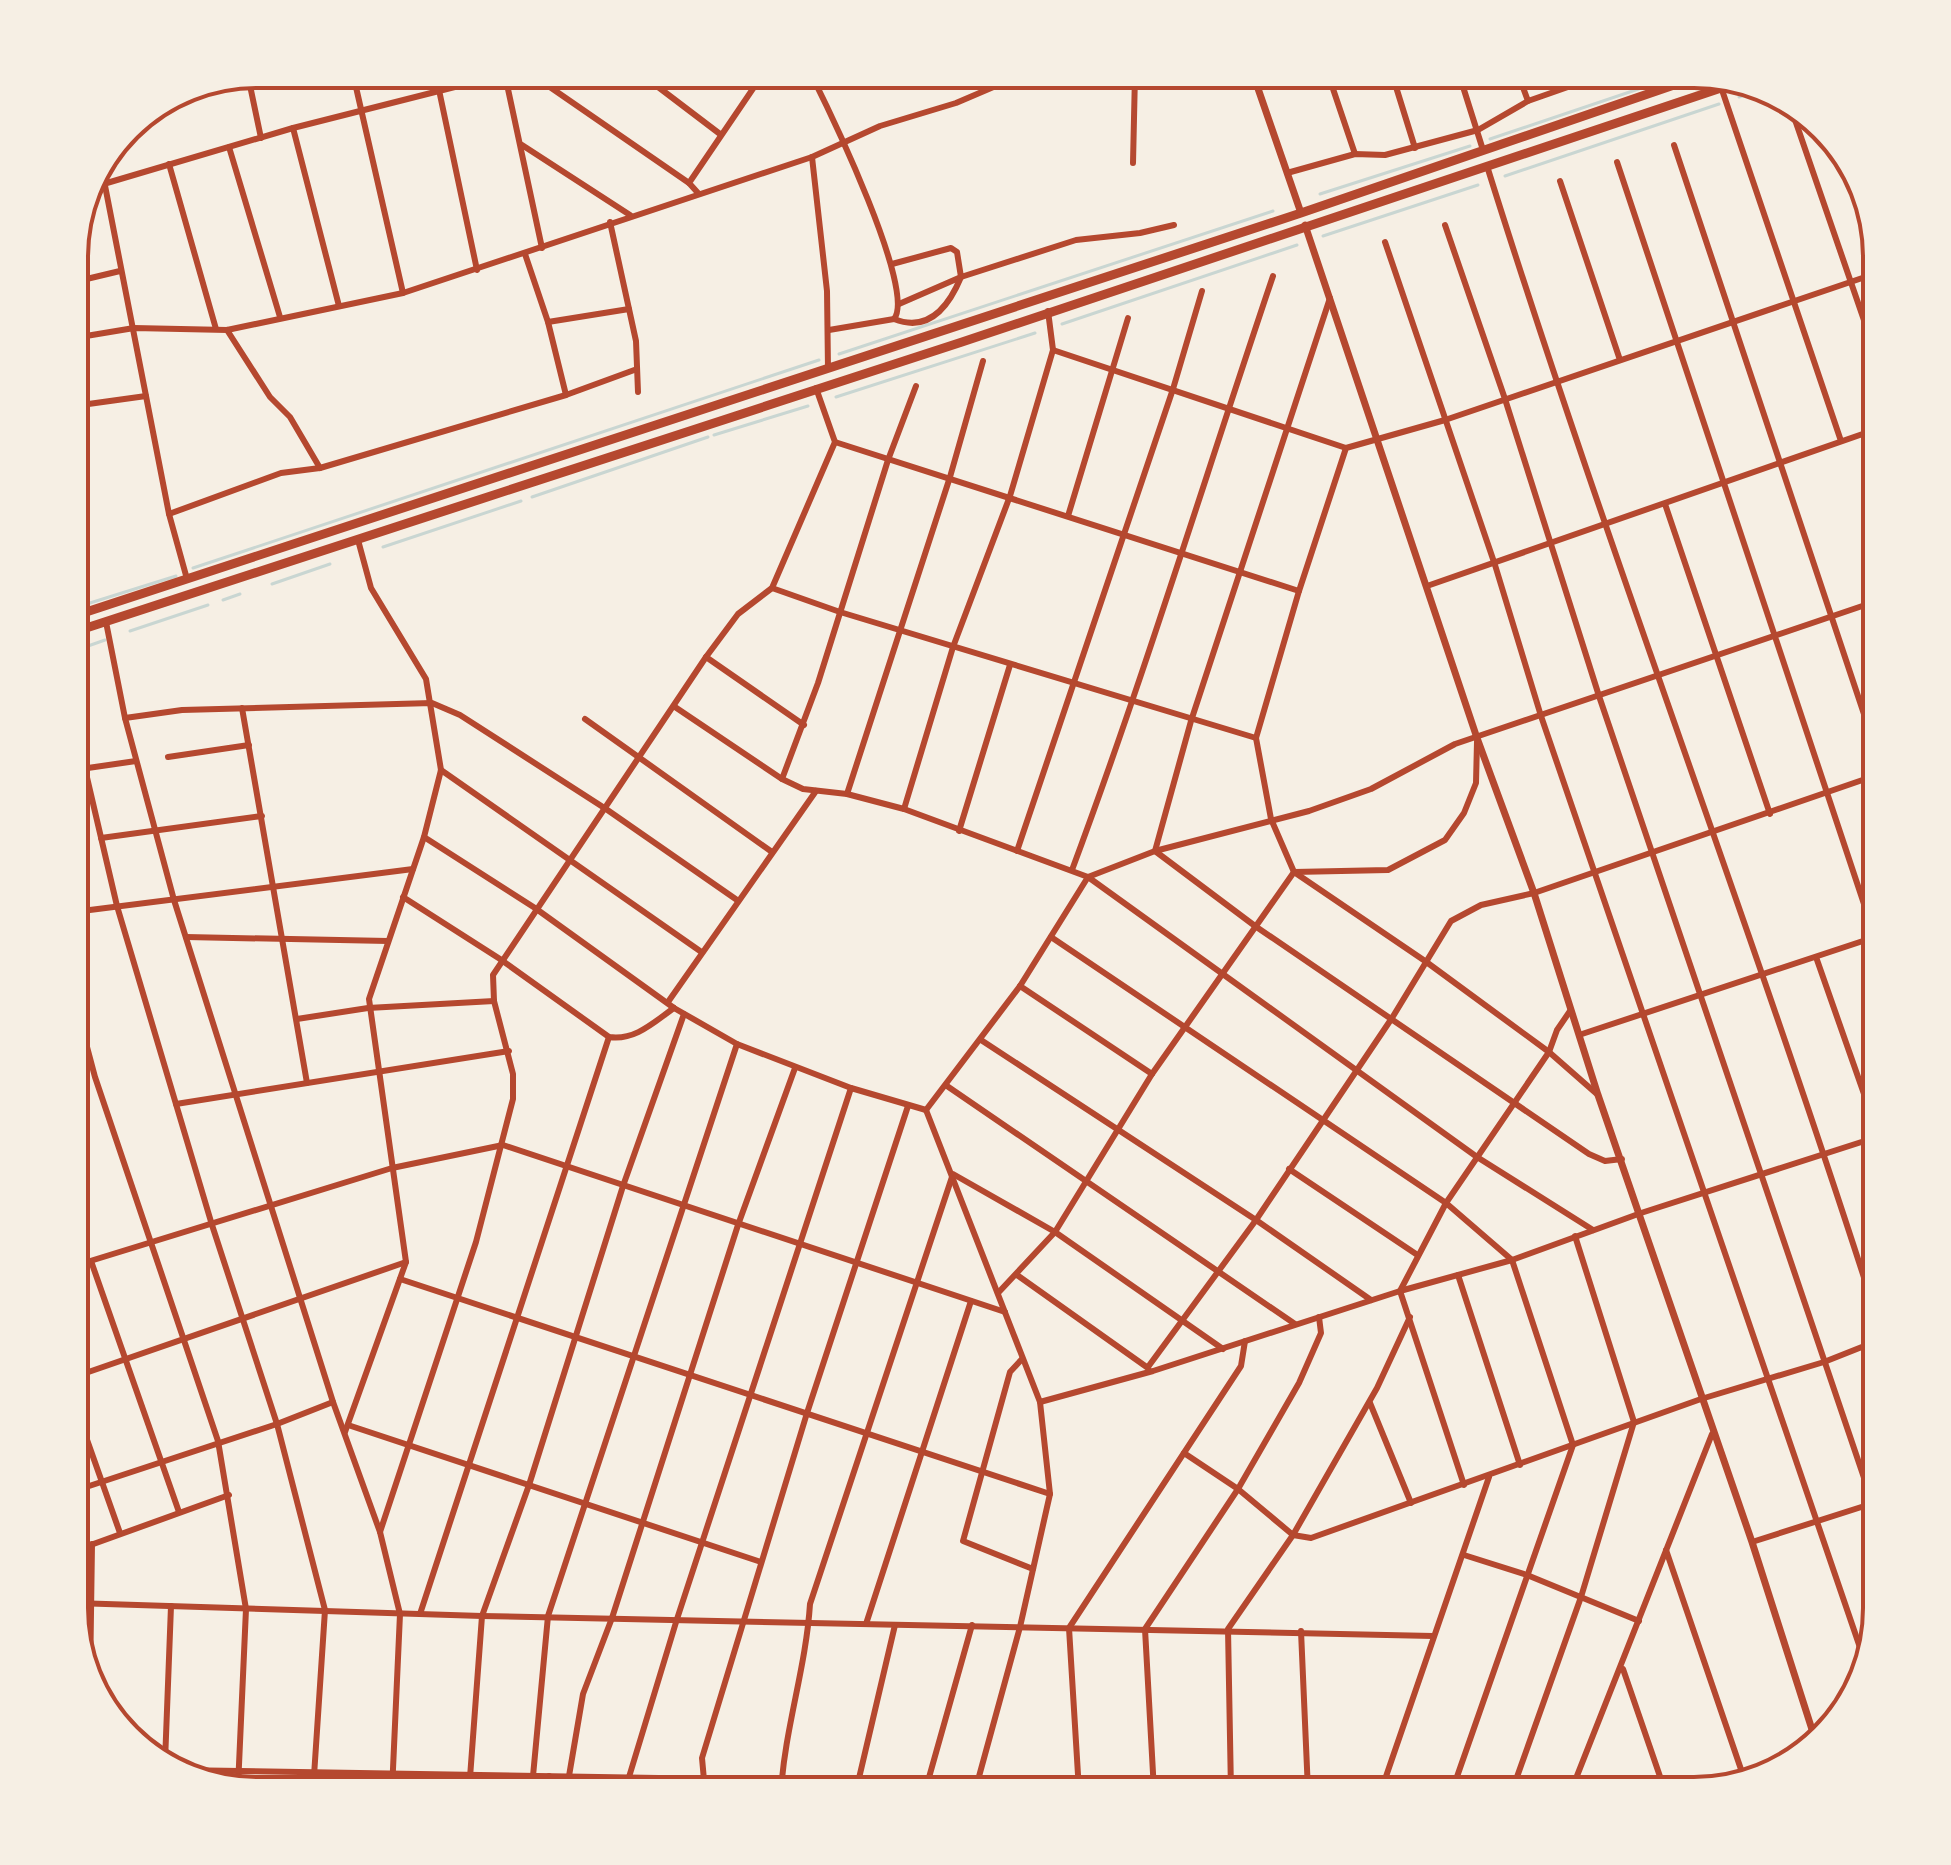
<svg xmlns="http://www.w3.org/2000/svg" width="1951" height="1865" viewBox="0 0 1951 1865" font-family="Roboto,sans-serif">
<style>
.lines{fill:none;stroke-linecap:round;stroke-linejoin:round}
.stream{stroke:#c9d6d2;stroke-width:3}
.minor{stroke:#b5482f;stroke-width:6}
.tertiary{stroke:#b5482f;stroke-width:7}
.primary{stroke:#b5482f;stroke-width:9}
.rim{fill:none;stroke:#b5482f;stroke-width:4}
</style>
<rect width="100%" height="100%" fill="#f6efe4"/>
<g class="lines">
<g class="stream">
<polyline points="1739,97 1763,90"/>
<polyline points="1490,139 1683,74"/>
<polyline points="1505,176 1719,104"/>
<polyline points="1320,194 1470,146"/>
<polyline points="1323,236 1478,185"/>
<polyline points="1062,324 1297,245"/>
<polyline points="839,354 1273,211"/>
<polyline points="836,397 1035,333"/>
<polyline points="714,435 808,406"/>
<polyline points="532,497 708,437"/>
<polyline points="383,547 521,501"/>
<polyline points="193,568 819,360"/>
<polyline points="272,584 330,564"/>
<polyline points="223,600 240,594"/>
<polyline points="74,608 176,576"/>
<polyline points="130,631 208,605"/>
<polyline points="88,646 105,640"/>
</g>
<g class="minor">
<polyline points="353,74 403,293"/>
<polyline points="531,74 689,183"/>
<polyline points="641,74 720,134"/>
<path d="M811 74C829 110 917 291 894 319L829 330"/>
<polyline points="1328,74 1355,154"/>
<polyline points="1392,74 1415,148"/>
<polyline points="1459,74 1483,150"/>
<polyline points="1518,74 1528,101"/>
<polyline points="505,75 542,248"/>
<polyline points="248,76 261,138"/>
<polyline points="543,82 552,74"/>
<polyline points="1721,87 1841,441"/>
<polyline points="439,90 477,270"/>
<polyline points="1798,110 1792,111 1877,358"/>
<polyline points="293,128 339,306"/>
<polyline points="522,145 630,215"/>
<polyline points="1674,145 1877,753"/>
<polyline points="229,147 280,317"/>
<polyline points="812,157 827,291 828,369"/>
<polyline points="1617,162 1877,943"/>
<polyline points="1133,163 1135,74"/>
<polyline points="169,164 216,329"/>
<polyline points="101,165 169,514 187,579"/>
<path d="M1487 166C1608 553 1754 932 1877 1318"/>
<polyline points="1287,173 1355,154 1385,155 1478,130 1528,101 1605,74"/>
<polyline points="1560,181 1620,360"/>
<polyline points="90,188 293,128 506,74"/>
<polyline points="698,193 689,183 763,74"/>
<polyline points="610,222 636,341 638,392"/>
<polyline points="1445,225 1505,399 1599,696 1877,1516"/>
<polyline points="1385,242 1495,565 1541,716 1866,1665"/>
<polyline points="525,254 548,322 566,395 637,369"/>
<polyline points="892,264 951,248 957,252 961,277 1076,240 1140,233 1174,225"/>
<polyline points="74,282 120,271"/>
<polyline points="1330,298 1191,721 1155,851 1255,926 1589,1154 1605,1161 1622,1159"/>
<polyline points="899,304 961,277"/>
<path d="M894 319C929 333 949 306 961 277"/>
<polyline points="548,322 629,309"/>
<polyline points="227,330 270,397 290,417 320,468"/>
<polyline points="74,338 134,328 227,330 403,293 812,157 880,126 956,103 1024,74"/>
<polyline points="1053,350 1346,448"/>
<polyline points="74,406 146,396"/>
<polyline points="835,442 1299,591"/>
<polyline points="1665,504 1770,814"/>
<polyline points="169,514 281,473 320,468 566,395"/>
<polyline points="1068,516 1128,318"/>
<polyline points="1427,586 1877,429"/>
<polyline points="772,588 840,612 1256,738"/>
<polyline points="106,622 125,718 174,900 333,1402 380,1532 400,1614 392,1791"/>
<polyline points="706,657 804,725"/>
<polyline points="675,707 782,779 803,789 847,794 904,809 1088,877 1477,1157 1593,1230"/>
<polyline points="242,708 307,1083"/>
<polyline points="125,718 182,710 432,703 460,715 606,809 737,900"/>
<polyline points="585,719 772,852"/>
<polyline points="168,757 249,745"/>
<polyline points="85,769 117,906 212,1225 277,1424 325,1610 313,1791"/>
<polyline points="74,770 136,761"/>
<polyline points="441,770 700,951"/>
<polyline points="782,779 818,683 888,460 916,386"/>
<polyline points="847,794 950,477 983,361"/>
<polyline points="904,809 953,647 1010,496 1053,350 1048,311"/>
<polyline points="959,831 1010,665"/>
<polyline points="424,837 535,908 674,1008 737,1044 851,1088 926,1110"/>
<polyline points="101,838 262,816"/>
<polyline points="1017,851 1173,389 1202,291"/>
<path d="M1072 870C1145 674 1206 474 1273 276"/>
<path d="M403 897 500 959 609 1037C635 1041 654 1022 674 1008"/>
<polyline points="74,912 413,869"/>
<polyline points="186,937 388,941"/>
<polyline points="1051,937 1446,1203 1512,1260 1573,1445 1452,1791"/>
<polyline points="1816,957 1877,1131"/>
<polyline points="1020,986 1152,1074"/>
<polyline points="74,998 95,1077 218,1441 246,1609 238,1787"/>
<polyline points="668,1002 816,791"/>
<polyline points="297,1019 368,1008 494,1001"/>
<polyline points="1579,1035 1875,937"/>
<polyline points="981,1040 1256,1220 1371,1300"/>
<polyline points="947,1086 1295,1324"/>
<polyline points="1598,1095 1549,1052 1425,961 1294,872 1271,819 1256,738 1299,591 1346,448 1445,420 1877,273"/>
<polyline points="176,1104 509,1051"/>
<polyline points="926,1110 1020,986 1088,877 1155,851 1309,811 1371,789 1455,744 1877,601"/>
<polyline points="926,1110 1040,1402 1050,1494 1020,1627 975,1791"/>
<polyline points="1289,1169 1416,1254"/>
<polyline points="91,1261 179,1512"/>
<polyline points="74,1266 392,1168 503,1145 1005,1312"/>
<polyline points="1017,1275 1148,1368"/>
<polyline points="1458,1275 1520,1465"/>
<polyline points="400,1279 1050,1494"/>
<polyline points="998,1293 1055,1232 1152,1074 1294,872 1388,870 1445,840 1464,813 1476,783 1477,742"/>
<polyline points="1022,1359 1010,1372 963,1541 1033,1569"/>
<polyline points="1148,1367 1256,1220 1392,1018 1451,921 1481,905 1534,893 1877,775"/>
<polyline points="74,1377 406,1262"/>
<polyline points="1040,1402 1153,1371 1400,1291 1512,1260 1641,1213 1877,1137"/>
<polyline points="74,1403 120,1533"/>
<polyline points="1370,1403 1411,1503"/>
<polyline points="348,1425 761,1562"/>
<polyline points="345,1432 406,1262 369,999 424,837 441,770 426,679 371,588 358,540"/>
<polyline points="1184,1453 1238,1489 1293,1535 1311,1538 1701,1399 1824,1362 1877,1341"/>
<polyline points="1464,1485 1400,1291 1446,1203 1549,1052 1557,1030 1570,1011"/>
<polyline points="74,1491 277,1424 333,1402"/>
<polyline points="380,1532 476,1242 513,1099 513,1074 494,1001 493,975 706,657 738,614 772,588 835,442 816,388"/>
<polyline points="1752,1542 1877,1502"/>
<polyline points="1666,1550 1745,1781"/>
<polyline points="74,1551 229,1495"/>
<polyline points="1464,1555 1527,1575 1639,1621"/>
<polyline points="74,1603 482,1616 1433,1636"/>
<polyline points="420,1614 609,1037"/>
<polyline points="866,1624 971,1301"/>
<polyline points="1301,1631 1308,1791"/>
<polyline points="1623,1669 1665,1791"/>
<polyline points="90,1682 92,1544"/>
<polyline points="1815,1740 1824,1737"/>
<polyline points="165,1762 171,1606"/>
<polyline points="176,1770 1448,1791"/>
<polyline points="533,1776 548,1616 737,1044"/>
<polyline points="569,1776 583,1694 612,1618 738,1225 795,1068"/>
<polyline points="928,1781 972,1625"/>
<polyline points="469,1791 482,1616 529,1485 623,1186 684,1014"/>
<polyline points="548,1791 549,1776"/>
<polyline points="628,1791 629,1777 677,1619 851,1088"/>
<polyline points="705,1791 702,1758 807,1413 908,1106"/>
<path d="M781 1791C785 1728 806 1667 810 1604L953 1174 1055 1232 1223 1349"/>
<polyline points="856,1791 895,1625"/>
<polyline points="1079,1791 1069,1628 1241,1366 1245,1341"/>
<polyline points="1154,1791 1145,1629 1238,1489 1299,1383 1321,1333 1319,1317"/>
<polyline points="1231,1791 1228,1629 1293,1535 1377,1388 1410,1317"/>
<polyline points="1381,1791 1489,1477"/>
<polyline points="1512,1791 1581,1597 1634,1422 1575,1236"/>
<polyline points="1571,1791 1712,1434"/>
</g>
<g class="tertiary">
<polyline points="1253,74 1301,213"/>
<polyline points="1305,225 1477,738 1534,893 1598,1095 1752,1542 1816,1742"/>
</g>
<g class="primary">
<polyline points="74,616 1301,213 1706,74"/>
<polyline points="74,632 962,342 1736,83"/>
</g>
</g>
<path d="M0 0H1951V1865H0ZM257 88H1694A169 169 0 0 1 1863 257V1608A169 169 0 0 1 1694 1777H257A169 169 0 0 1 88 1608V257A169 169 0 0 1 257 88Z" fill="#f6efe4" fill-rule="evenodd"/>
<path class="rim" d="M257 88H1694A169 169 0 0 1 1863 257V1608A169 169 0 0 1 1694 1777H257A169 169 0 0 1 88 1608V257A169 169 0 0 1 257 88Z"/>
</svg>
